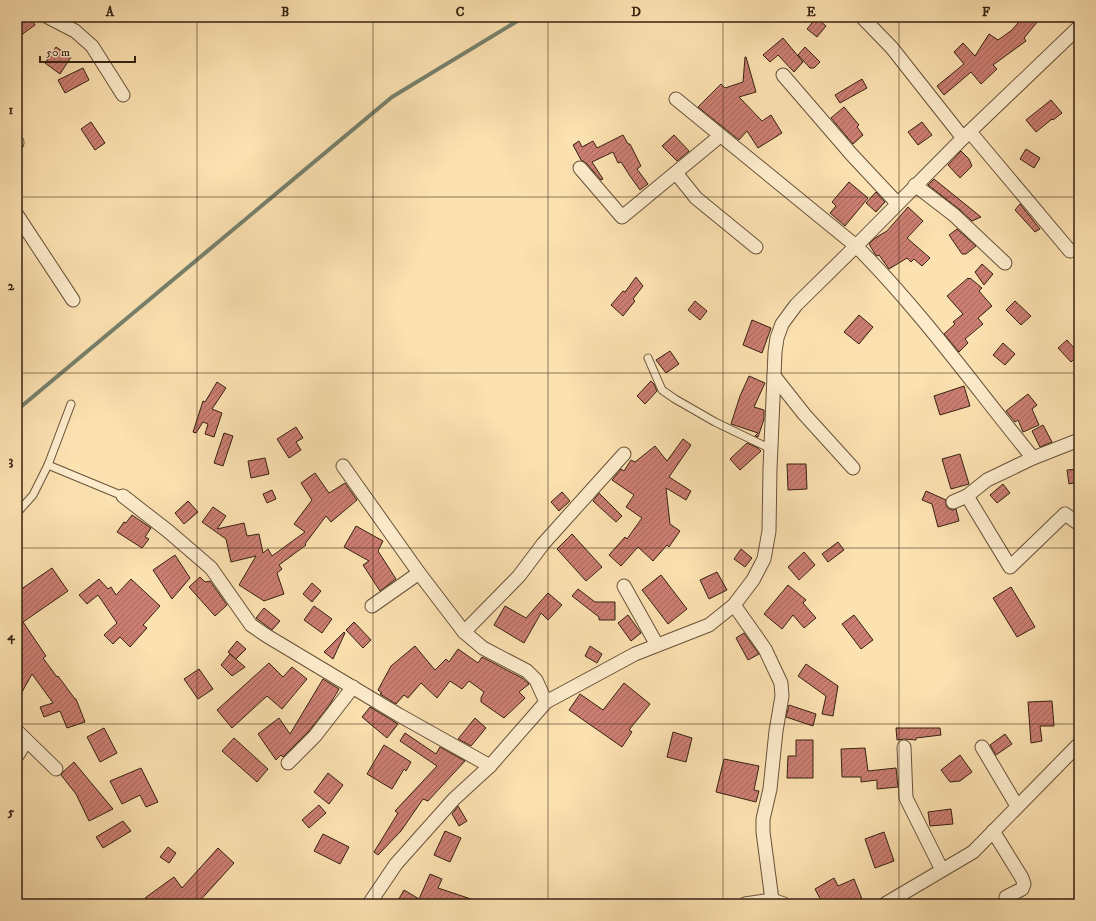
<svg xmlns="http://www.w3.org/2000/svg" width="1096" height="921" viewBox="0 0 1096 921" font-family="'IM FELL DW Pica',serif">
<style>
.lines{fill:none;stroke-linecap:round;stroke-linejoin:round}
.stream{stroke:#76806c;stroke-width:4}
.building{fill:url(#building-hatch);stroke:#362211}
.service-casing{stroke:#685239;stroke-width:9}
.minor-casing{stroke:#685239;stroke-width:15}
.service{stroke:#fdeccc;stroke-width:7}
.minor{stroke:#fdeccc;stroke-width:13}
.grid{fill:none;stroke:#362211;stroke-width:1;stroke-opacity:0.55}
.neatline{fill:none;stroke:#362211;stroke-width:1.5}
.grid-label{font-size:13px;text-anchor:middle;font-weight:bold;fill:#362211}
</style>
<defs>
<pattern id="building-hatch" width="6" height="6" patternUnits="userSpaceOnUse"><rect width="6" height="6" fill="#cc7e72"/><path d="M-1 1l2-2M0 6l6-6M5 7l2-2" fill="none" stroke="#a6675c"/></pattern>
</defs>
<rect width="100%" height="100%" fill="#fce1b1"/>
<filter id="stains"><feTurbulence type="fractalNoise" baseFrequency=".005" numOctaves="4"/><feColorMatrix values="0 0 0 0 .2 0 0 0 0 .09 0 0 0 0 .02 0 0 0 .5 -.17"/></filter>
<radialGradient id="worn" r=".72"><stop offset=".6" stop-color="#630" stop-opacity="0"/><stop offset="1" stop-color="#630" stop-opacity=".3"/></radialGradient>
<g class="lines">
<polyline class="stream" points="17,410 392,97 524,17"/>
</g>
<g class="building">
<polygon points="27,17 30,17 35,25 17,38 17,24"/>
<polygon points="1023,17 1032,17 1038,21 1024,38 1026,41 993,65 997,69 981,84 971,72 944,95 937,86 964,64 954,52 963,43 975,56 989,34 998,40 1012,30"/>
<polygon points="816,18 826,26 817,37 807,29"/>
<polygon points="783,38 803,62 794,72 778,55 770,62 763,55"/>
<polygon points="56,47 71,57 60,74 45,63"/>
<polygon points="805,47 820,62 814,68 810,68 798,55"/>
<polygon points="745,57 746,57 756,92 739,97 762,121 771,115 782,133 758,148 747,131 739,140 698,107 721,84 725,88 743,82"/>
<polygon points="83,68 89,80 65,93 58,80"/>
<polygon points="862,79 867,88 840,103 835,95"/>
<polygon points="1051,100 1062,113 1053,120 1052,119 1036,132 1026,120"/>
<polygon points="844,107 859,125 857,127 863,135 853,144 831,118"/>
<polygon points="91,122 105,143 95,150 81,129"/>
<polygon points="922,122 932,135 918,145 908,132"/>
<polygon points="623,135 628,144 630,144 641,166 637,169 648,184 640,190 630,176 621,162 618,163 613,152 592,162 603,179 601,180 586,163 581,160 573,145 579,141 582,147 593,141 597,148"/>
<polygon points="674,135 689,151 677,161 662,146"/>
<polygon points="1026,149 1040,158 1034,168 1020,159"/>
<polygon points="961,151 969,159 972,166 960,178 948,165"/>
<polygon points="934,179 981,217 972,221 959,209 928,185"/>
<polygon points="849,182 868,198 845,226 830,213 836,206 832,202"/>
<polygon points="876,192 885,202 876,212 866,203"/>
<polygon points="1020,204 1040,229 1035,232 1015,210"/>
<polygon points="908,207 923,221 907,238 930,258 922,266 914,259 911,262 907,258 889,269 879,255 877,256 875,254 869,244 875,238 887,231"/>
<polygon points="957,229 976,246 966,254 962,254 949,235"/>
<polygon points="982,264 993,274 984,285 975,272"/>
<polygon points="636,277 643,286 633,299 635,301 623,316 611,305 623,291 625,292"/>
<polygon points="968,278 969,279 970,278 982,288 979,291 992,306 978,318 983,324 965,339 968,343 959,352 944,334 955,324 953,322 963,314 947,296"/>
<polygon points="695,301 707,311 700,320 688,310"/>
<polygon points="1015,301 1031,316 1021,325 1006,310"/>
<polygon points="859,315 873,327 859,344 844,332"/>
<polygon points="752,320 771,328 762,353 743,345"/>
<polygon points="1067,340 1079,354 1071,362 1058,348"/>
<polygon points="1003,343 1015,354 1005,365 993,355"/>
<polygon points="670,351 679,364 666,373 656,360"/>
<polygon points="749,376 765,383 754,407 764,410 764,419 758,437 755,436 758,433 731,424 740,396"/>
<polygon points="651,381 654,384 657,391 645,404 637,396"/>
<polygon points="217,382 226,388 212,409 222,413 214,437 205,434 208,424 203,422 196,433 193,432 203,401 205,402"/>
<polygon points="964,386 970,406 940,415 934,396"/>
<polygon points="1028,394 1037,405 1032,409 1039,425 1023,432 1018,420 1015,422 1006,411"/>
<polygon points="1043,425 1052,442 1040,447 1032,431"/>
<polygon points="296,427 303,438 296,442 301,450 289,458 277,439"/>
<polygon points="224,433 233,436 223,466 214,463"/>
<polygon points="683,439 691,445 669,477 691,491 686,500 666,488 670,524 680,531 669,547 667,545 653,561 638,547 621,566 609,555 625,537 627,539 642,518 626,507 634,495 612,480 621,469 624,471 631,460 635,462 655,446 667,461"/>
<polygon points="747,443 758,448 761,451 740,470 730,459"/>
<polygon points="960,454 969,484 951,489 942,459"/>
<polygon points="265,458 269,474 251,478 248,461"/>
<polygon points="787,464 806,464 807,489 788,490"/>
<polygon points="1079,469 1079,482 1069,484 1067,470"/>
<polygon points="315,473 329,493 345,483 357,500 331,522 326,516 305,544 306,545 279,565 282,569 277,573 284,594 264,601 239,585 256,556 231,562 226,539 202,522 213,507 226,516 217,529 244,523 247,536 259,534 263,553 268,549 272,556 305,532 294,524 312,500 301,483"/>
<polygon points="1003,484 1010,493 997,503 990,495"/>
<polygon points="272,490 276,499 267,503 263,494"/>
<polygon points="926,491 946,500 946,505 948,508 952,510 956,509 959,521 938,527 932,504 922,500"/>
<polygon points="562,492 570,501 559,511 551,502"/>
<polygon points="599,493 622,516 616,522 593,501"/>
<polygon points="188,501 198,512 184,524 175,513"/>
<polygon points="132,515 151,528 145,537 149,539 142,548 117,532 124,522 126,523"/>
<polygon points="356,526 383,541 378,551 396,579 380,591 363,565 369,561 344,547"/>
<polygon points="572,534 602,567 586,581 557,549"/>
<polygon points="838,542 844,550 828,562 822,554"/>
<polygon points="741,549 752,558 745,567 734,559"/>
<polygon points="804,552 815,565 799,580 788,567"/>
<polygon points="175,555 190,578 172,599 153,570"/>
<polygon points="52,568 68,591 23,622 46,656 43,658 57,677 58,676 75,699 76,699 85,722 67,728 60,711 44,717 40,707 53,703 32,674 17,701 17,592"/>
<polygon points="717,572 727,590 709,599 700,580"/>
<polygon points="661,575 687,609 668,624 642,590"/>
<polygon points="200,577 205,582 210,581 227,605 215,616 189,587"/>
<polygon points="99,579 108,589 111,587 116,595 131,579 160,606 143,625 147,628 130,647 120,637 113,644 104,635 117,623 98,595 87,604 79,595"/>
<polygon points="312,583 321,591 312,602 303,594"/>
<polygon points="788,585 806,600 803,603 816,618 804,628 793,615 782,629 764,614"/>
<polygon points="1011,587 1035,627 1017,637 993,598"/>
<polygon points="578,589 595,602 615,602 615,620 599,620 599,617 572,596"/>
<polygon points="548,593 562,605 548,620 541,613 524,643 494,625 505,606 526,618"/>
<polygon points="314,606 332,619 322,633 304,620"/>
<polygon points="264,608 280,621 272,630 256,618"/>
<polygon points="628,615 641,633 631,641 618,623"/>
<polygon points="854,615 873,640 861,649 842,624"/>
<polygon points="354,622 371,640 363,648 346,630"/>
<polygon points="344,632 345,633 333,659 324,652"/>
<polygon points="744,633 759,654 748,660 736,638"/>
<polygon points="237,641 246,649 236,659 228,652"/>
<polygon points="415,646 435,670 446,659 449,662 458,649 478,663 482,657 522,678 529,684 519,692 525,698 504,718 481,702 481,698 484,692 469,681 462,689 450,681 437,698 421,683 408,698 404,695 396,704 380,694 382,693 378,690 391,666"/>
<polygon points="590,646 602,654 597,663 585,656"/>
<polygon points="230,654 245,667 232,676 221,665"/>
<polygon points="269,663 283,677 292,667 307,679 282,709 267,696 232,728 217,710"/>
<polygon points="806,664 838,686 833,716 822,714 826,696 798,676"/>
<polygon points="199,669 213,689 198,699 184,679"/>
<polygon points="323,679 339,689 330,704 309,731 283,757 281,755 276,760 258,734 279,718 290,734"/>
<polygon points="624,683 650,704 629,730 632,732 622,747 569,710 580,694 603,710"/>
<polygon points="1052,701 1054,726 1040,726 1042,741 1031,743 1028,702"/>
<polygon points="789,705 816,714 813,726 786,717"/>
<polygon points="370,707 398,724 387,738 362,717"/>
<polygon points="475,718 486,728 471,746 458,739"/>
<polygon points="104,728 117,753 100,762 87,737"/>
<polygon points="896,728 940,728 941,735 916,738 916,740 904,739 897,740"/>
<polygon points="673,732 692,738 686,762 667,757"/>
<polygon points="405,733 436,754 440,747 465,761 428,801 423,799 401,831 378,855 374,852 398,813 395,811 437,766 400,741"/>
<polygon points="1005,734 1012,744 996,755 990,745"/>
<polygon points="234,738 268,769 257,782 222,751"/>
<polygon points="796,740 813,740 813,778 787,778 788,756 796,756"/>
<polygon points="384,745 411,762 406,771 404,769 392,789 367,774"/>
<polygon points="865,748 868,771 896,768 898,787 877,789 877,780 861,782 861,777 842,777 841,749"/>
<polygon points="960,755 972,772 960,781 950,782 941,770"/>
<polygon points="724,759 759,766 754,790 759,791 756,802 716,792"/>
<polygon points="74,762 78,767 113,809 89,821 76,794 61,775 64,771"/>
<polygon points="141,768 158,802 146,807 140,795 122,804 110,781"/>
<polygon points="328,773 343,785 329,804 314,792"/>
<polygon points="319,805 326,813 309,828 302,820"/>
<polygon points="458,806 467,821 459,826 452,814"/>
<polygon points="951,809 953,824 930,826 928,812"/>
<polygon points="123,821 131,831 103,848 96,837"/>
<polygon points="445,831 461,838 450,862 434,855"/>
<polygon points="884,832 894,861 875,868 865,839"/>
<polygon points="323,834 349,847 340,864 314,851"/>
<polygon points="168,847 176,853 169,863 160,857"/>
<polygon points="218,848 234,863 197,904 149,904 145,898 174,877 182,888"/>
<polygon points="430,874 442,879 438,888 480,902 480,904 396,904 404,890 419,899"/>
<polygon points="834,878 838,886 854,879 864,904 823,904 815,889"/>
</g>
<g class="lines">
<defs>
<g id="service">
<polyline points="648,358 662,390 675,399 715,422 771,449"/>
<polyline points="48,465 123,496"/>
<polyline points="17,513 33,495 48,465 71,404"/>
</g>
<g id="minor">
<polyline points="48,17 75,31 92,46 123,95"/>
<polyline points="862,17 892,48 963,138"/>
<polyline points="783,75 852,155 897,203"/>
<path d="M676 99 856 246C921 311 975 387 1033 458"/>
<polyline points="970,132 1070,251"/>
<polyline points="17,142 17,143"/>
<polyline points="580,168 622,217 720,136"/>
<polyline points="676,173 696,198 756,247"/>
<polyline points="915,185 954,215 1005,263"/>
<polyline points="17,215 73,300"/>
<polyline points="774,376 804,414 853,468"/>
<polyline points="343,466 419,573 464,632 483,648 527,671 536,680 546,702"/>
<polyline points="123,496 168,531 211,568 251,625 267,636 399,715 490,766"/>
<polyline points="967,496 1010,567 1065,514 1079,524"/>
<polyline points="953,502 967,496 987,480 1033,458 1079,440"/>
<polyline points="624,586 657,645"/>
<polyline points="734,605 765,649 781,683 782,696 776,731 770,789 763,819 763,832 772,900"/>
<polyline points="372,606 419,573"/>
<polyline points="464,632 519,576 543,544 624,454"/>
<polyline points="18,732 56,769"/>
<polyline points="904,747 906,798 942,870"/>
<polyline points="982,747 1017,806"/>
<polyline points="17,756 26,741"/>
<polyline points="288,763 315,736 353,687"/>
<polyline points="993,831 1022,878 1024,884 1022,889 1006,897"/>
<polyline points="369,904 396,864 454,799 490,766 546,702 635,654 709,625 734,605 753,580 764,559 769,531 770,469 775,352 777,338 782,324 796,305 856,246 963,138 1079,27"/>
<polyline points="745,904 772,900 784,904"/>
<polyline points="885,904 973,852 1079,744"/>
</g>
</defs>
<use href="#service" class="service-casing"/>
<use href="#minor" class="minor-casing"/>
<use href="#service" class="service"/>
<use href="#minor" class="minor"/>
</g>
<path class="grid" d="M197 17V904M373 17V904M548 17V904M723 17V904M899 17V904M17 197H1079M17 373H1079M17 548H1079M17 724H1079"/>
<rect width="1096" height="921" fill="none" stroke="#fce1b1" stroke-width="44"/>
<path d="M40 56v6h95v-6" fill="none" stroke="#362211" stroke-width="2"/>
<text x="46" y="56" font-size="12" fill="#362211" stroke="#fdeccc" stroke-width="3" paint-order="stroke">50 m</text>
<rect x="22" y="22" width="1052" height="877" class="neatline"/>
<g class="grid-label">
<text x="110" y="16">A</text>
<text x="285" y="16">B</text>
<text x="460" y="16">C</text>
<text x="636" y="16">D</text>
<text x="811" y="16">E</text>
<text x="986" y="16">F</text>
<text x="11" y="114">1</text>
<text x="11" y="290">2</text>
<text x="11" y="465">3</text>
<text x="11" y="640">4</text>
<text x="11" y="816">5</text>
</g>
<rect width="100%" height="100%" filter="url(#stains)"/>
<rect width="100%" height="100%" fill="url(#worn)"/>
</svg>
